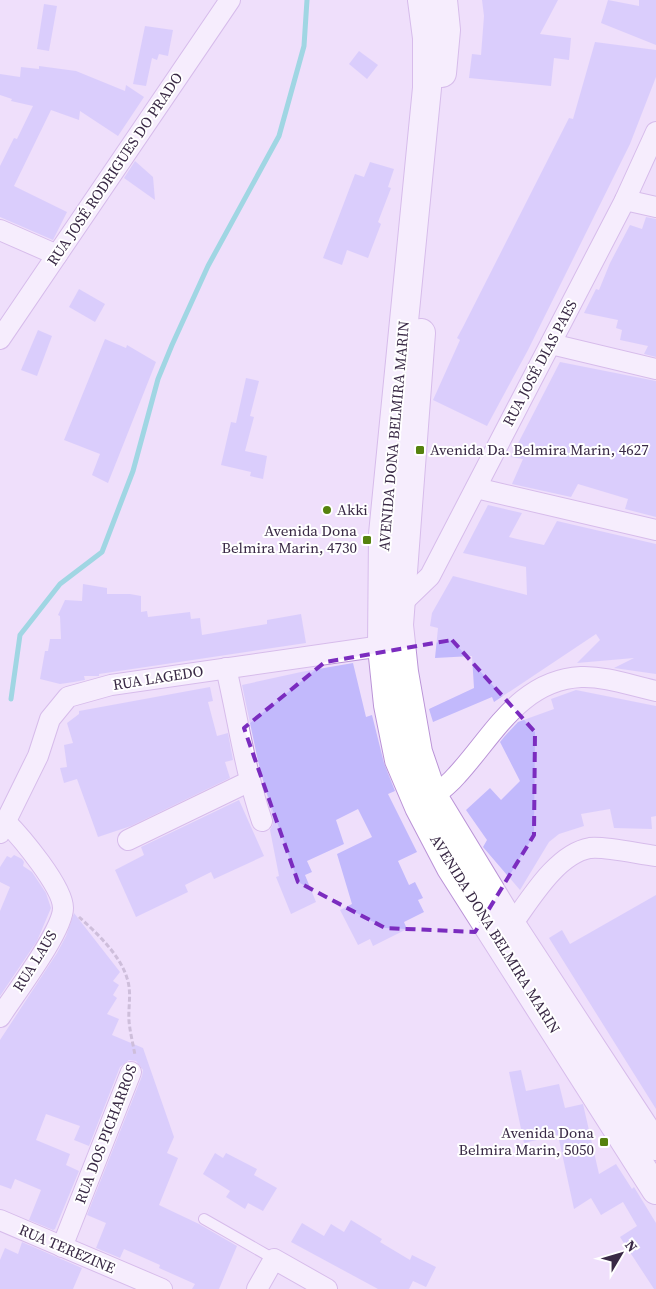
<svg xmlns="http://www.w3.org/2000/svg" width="656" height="1289" viewBox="0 0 656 1289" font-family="'Source Serif 4',serif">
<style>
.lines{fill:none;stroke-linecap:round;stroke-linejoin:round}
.stream{stroke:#41ccc5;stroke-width:5}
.building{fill:#c2b9fc}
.service-casing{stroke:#ba93d7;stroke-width:12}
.minor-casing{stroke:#ba93d7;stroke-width:22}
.primary-casing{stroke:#ba93d7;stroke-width:30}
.path{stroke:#a797b3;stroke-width:3;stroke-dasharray:5 2.5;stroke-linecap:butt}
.service{stroke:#fff;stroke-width:10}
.minor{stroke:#fff;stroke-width:20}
.primary{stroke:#fff;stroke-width:28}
.marked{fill:none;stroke:#7b2cbf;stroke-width:4;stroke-dasharray:10 6;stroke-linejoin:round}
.poi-dot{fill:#55820e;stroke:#fff;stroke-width:2}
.labels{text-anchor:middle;stroke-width:4;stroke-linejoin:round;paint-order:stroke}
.street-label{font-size:15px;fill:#392945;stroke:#fff}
.poi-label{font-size:15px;fill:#392945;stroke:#fff;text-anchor:start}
</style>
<rect width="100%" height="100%" fill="#efdffb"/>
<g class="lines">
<polyline class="stream" points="11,699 20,635 60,584 102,552 133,471 158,379 172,345 208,266 279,136 304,46 307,0"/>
</g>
<g class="building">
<polygon points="482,0 558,0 540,34 571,38 569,60 554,58 551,86 469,78 472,54 481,55 484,16"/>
<polygon points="608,0 639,6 639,0 656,0 656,45 601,23"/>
<polygon points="44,4 57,6 49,51 37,49"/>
<polygon points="145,26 173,30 168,56 159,54 157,60 152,58 146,86 133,84"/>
<polygon points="595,42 656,50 656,77 630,144 528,350 487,426 433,400 460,340 457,338 463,327 569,118 573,119"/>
<polygon points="359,51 378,65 367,79 349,64"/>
<polygon points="39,66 76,71 125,91 126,85 144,97 118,136 80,111 79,120 51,110 14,186 67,212 53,240 0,217 0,166 14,138 17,139 33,106 11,101 12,99 0,95 0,74 20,77 21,67 39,69"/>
<polygon points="135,161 153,177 155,200 124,178"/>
<polygon points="370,162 394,169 388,187 391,188 378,222 381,224 368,258 347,250 342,265 323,258 355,174 364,177"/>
<polygon points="646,217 656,219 656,357 644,354 648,346 620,340 622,330 616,328 618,320 584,313 596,289 599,290 610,263 630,225 642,229"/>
<polygon points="79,289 105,304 95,322 69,307"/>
<polygon points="38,330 52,336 37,376 21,370"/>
<polygon points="105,339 126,348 127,345 156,362 108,483 92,475 100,454 64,440"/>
<polygon points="560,362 656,381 656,517 625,509 628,499 578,484 571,497 512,484 523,459 511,457"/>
<polygon points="246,378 259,381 250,416 254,417 245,451 267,456 263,479 250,476 251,472 221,465 231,422 236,423"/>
<polygon points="488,505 522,513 509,537 517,539 544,545 557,521 656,544 656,674 614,668 634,658 577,663 600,640 596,634 494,702 492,697 433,722 429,709 474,688 472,656 435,658 438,628 430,626 432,613 453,576 527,595 526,567 463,553"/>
<polygon points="83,584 107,588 107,594 130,594 141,596 141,612 147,611 148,617 190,612 191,619 200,618 202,635 267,624 267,620 301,614 306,643 99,674 99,676 84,676 85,680 74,682 60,684 40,679 45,651 48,651 50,639 61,639 60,616 58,615 65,600 82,601"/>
<polygon points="353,663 366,717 372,715 384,763 395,791 388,794 417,852 398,861 409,885 415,882 423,898 418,900 424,912 404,922 407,929 373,946 370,939 358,945 340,910 352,904 337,854 372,837 358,809 336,820 344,844 307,861 312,872 305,875 316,902 291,914 276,877 279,876 270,830 273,824 273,818 258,761 242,685 301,672"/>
<polygon points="210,687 213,701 208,702 217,736 228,733 233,760 225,762 230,778 131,826 98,837 77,779 64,783 60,768 67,767 64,745 73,743 67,723 79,714 79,711"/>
<polygon points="576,690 656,706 656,816 651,817 652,829 614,828 610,809 581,814 584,826 559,834 549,842 520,890 483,847 487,840 466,810 490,788 501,800 520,781 500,742 504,737 518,722 554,709 551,699"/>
<polygon points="239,800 264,856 214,879 211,872 185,885 188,892 136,917 115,870 144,855 141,847"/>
<polygon points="14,855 22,859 24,862 23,866 32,872 46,893 51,908 37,941 0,996 0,911 10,887 0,882 0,867 7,856 11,858"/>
<polygon points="656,895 656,1109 549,938 562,930 570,944"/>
<polygon points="74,913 120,972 113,981 119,985 113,995 117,998 107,1014 119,1019 112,1035 143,1048 174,1137 167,1153 178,1158 159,1205 199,1224 237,1246 219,1289 192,1289 195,1284 159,1268 160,1265 124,1249 120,1258 96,1248 106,1223 87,1215 142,1076 143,1070 136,1061 129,1060 120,1067 89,1146 74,1140 80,1126 46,1114 36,1140 70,1154 66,1165 79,1171 55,1229 53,1230 29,1220 41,1190 15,1179 11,1189 0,1185 0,1040 57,953 66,936"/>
<polygon points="521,1070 526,1091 559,1084 565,1108 583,1104 599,1174 616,1164 632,1189 634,1187 656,1223 656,1289 654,1289 620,1237 637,1226 623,1202 601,1215 591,1198 574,1209 558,1135 524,1143 509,1072"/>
<polygon points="215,1153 223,1158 226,1153 257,1169 254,1175 277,1188 263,1211 248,1203 245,1209 226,1197 230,1191 203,1174"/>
<polygon points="351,1220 382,1239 380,1242 410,1260 412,1255 436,1267 426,1287 413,1281 409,1289 378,1289 291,1242 302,1223 324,1236 331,1224 344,1232"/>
<polygon points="22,1242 82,1268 73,1289 0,1289 0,1260 5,1248 18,1254"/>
</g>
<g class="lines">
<defs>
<polyline id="service" points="204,1219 274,1259"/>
<g id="minor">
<polyline points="625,200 656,207"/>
<polyline points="0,230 57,255"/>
<polyline points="0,339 230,0"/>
<polyline points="551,344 656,369"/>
<polyline points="476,488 656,530"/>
<polyline points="401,604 430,576 625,200 656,132"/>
<path d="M226 668C238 719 245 771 262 821"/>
<path d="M422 805C435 795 447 787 457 775 493 736 520 680 581 677 606 676 632 686 656 691"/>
<polyline points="0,833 38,756 50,719 68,697 111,685 396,644"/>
<polyline points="128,840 248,782"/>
<path d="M505 934C526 907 554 854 590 848 605 846 639 854 656 856"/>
<path d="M0 1017C14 995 63 931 63 908 63 887 21 837 6 822"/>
<polyline points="0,1220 162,1289"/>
<polyline points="62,1247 131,1072"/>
<polyline points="257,1289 274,1259 327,1289"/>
</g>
<g id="primary">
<polyline points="422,0 427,38 427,88 383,534 382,647 388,705 399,760 419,807 451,868 656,1190"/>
<polyline points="442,73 446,30 443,0"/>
<polyline points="421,333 399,625 404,672 418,752 433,796 512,926 656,1146"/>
</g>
</defs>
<use href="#service" class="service-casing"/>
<use href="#minor" class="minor-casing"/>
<use href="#primary" class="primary-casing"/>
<path class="path" d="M79 917C97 933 120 955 127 978 132 993 128 1006 129 1021 130 1032 133 1044 135 1055"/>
<use href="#service" class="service"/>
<use href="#minor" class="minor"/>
<use href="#primary" class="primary"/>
</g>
<path d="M0 0H656V1289H0ZM452 640 535 732 534 835 475 932 385 928 298 882 244 728 325 662Z" fill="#efdffb" fill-opacity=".55" fill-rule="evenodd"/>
<path class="marked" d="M452 640 535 732 534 835 475 932 385 928 298 882 244 728 325 662Z"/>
<g class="poi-dot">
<rect x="415" y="445" width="10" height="10" rx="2.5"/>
<circle cx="327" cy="510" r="5"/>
<rect x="362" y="535" width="10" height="10" rx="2.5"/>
<rect x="599" y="1137" width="10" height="10" rx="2.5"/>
</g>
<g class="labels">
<g class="street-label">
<text transform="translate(115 169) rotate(-56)" y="5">RUA JOSÉ RODRIGUES DO PRADO</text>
<text transform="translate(540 363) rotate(-62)" y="5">RUA JOSÉ DIAS PAES</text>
<text transform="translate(394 436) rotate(-85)" y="5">AVENIDA DONA BELMIRA MARIN</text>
<text transform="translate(158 678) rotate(-9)" y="5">RUA LAGEDO</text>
<text transform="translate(495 934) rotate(58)" y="5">AVENIDA DONA BELMIRA MARIN</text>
<text transform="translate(35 961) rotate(-58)" y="5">RUA LAUS</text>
<text transform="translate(106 1134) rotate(-69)" y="5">RUA DOS PICHARROS</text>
<text transform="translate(67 1249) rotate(23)" y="5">RUA TEREZINE</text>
</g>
<g class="poi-label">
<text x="430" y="455">Avenida Da. Belmira Marin, 4627</text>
<text x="337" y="515">Akki</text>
<text x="357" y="536" text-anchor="end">Avenida Dona<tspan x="357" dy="17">Belmira Marin, 4730</tspan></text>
<text x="594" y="1138" text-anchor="end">Avenida Dona<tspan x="594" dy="17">Belmira Marin, 5050</tspan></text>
</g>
</g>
<g transform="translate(621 1254) rotate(52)" stroke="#ffffff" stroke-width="4" paint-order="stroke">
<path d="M0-4L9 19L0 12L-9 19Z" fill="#392945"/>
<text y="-8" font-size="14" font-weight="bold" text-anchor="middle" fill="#392945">N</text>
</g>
</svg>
